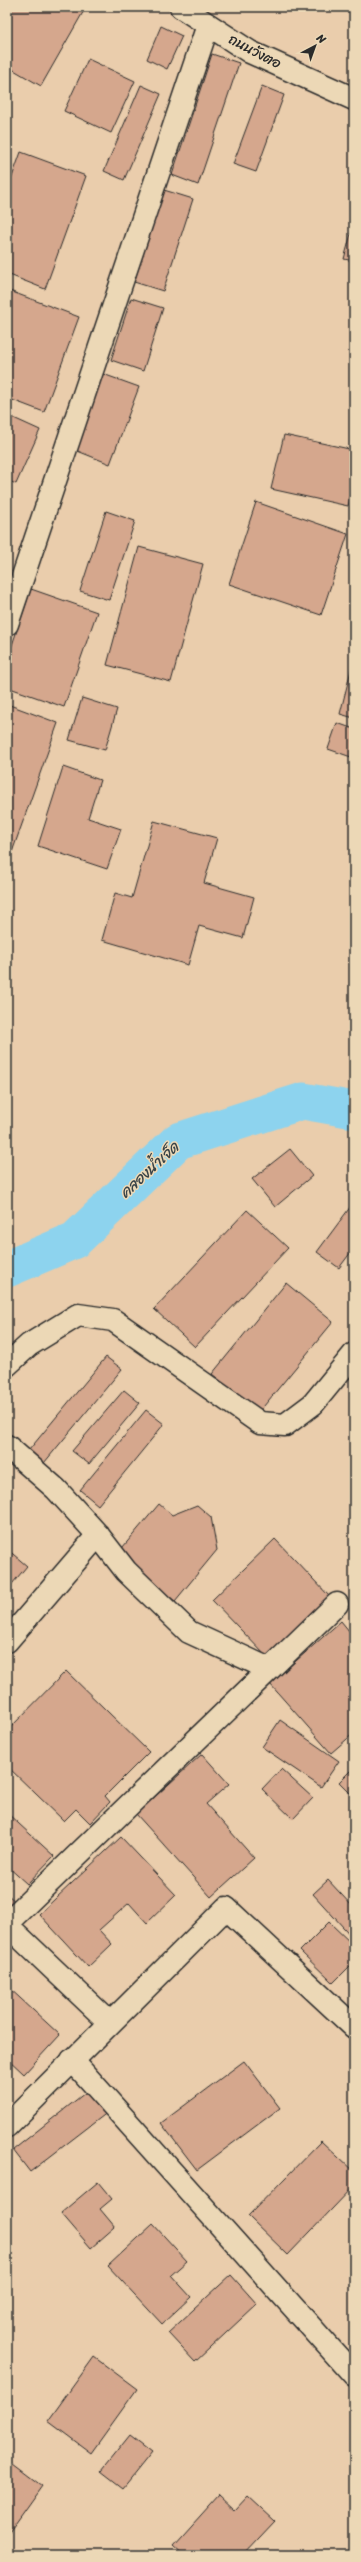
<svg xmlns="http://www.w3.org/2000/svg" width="361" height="2562" viewBox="0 0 361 2562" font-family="Sriracha,'Playpen Sans Thai',sans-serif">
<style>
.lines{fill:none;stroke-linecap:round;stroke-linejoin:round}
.canal{stroke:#8dd3ee;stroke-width:37}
.building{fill:#d5a78d;stroke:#2b2b2b}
.minor-casing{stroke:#2b2b2b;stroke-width:25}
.minor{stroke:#ecd8b6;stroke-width:22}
.labels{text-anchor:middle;stroke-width:3;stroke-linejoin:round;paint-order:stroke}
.street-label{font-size:14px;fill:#2b2b2b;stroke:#ecd8b6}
.water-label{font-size:15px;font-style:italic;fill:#3a4448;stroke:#ecd8b6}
</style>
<rect width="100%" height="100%" fill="#eacdac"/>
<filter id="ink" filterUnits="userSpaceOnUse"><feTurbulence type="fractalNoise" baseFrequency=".025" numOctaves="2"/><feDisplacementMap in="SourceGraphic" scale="8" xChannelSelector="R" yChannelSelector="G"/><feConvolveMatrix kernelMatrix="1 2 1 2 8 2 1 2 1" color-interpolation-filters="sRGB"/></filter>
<g filter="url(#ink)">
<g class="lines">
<polyline class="canal" points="7,1269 75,1240 178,1141 303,1101 354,1110"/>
</g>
<g class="building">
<polygon points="7,7 86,7 41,86 7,66"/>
<polygon points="161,26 182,36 167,69 147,59"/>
<polygon points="212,54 239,63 198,185 172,175"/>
<polygon points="88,59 135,81 111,133 64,111"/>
<polygon points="141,85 161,94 124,180 104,171"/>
<polygon points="262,86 284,95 256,172 233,164"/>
<polygon points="21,152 86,176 45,289 7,274 7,191"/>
<polygon points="164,190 193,199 163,291 134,282"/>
<polygon points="354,223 354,261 344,259"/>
<polygon points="7,290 79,317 44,412 7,398"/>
<polygon points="131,298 163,308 143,371 111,360"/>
<polygon points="103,374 139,387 110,464 75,450"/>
<polygon points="7,415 40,430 16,484 7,480"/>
<polygon points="284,435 354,450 354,481 348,506 271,489"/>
<polygon points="256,502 348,534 321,615 229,584"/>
<polygon points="106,511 135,521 109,600 80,591"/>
<polygon points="139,547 203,564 171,682 107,665"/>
<polygon points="31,589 97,612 64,707 7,687 7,660"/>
<polygon points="354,658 354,718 340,714"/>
<polygon points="82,698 117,709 105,750 69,740"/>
<polygon points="7,704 58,723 11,855 7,854"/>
<polygon points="337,723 354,729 354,758 328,749"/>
<polygon points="63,767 100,780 88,818 121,829 107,869 38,846"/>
<polygon points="154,821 217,838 204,883 254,897 243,938 199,926 188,965 102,940 115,893 132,898"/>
<polygon points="290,1149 312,1176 275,1207 252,1179"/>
<polygon points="354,1202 354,1248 339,1268 317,1252"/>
<polygon points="247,1210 288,1248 195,1347 154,1309"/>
<polygon points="286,1283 333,1322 259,1412 212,1374"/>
<polygon points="106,1357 122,1369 44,1463 29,1450"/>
<polygon points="124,1390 140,1403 89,1464 72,1451"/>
<polygon points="146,1410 164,1424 98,1505 80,1490"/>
<polygon points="159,1504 172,1515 197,1505 211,1517 217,1550 175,1601 117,1554"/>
<polygon points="275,1539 330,1597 267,1657 212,1600"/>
<polygon points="7,1549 27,1566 7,1590"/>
<polygon points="341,1621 354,1637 354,1733 331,1753 270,1684"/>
<polygon points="66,1671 149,1752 105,1796 110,1802 90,1823 76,1809 64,1821 7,1766 7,1731"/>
<polygon points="280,1720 339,1761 321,1787 262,1747"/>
<polygon points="202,1754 229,1784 206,1804 254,1858 211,1897 136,1814"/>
<polygon points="354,1767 354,1797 339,1782"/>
<polygon points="281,1769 313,1798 293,1819 262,1789"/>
<polygon points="7,1813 54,1856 27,1884 7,1866"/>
<polygon points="121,1837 176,1895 147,1923 129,1903 99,1930 112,1944 88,1967 39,1914"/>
<polygon points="328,1880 354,1908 354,1939 313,1894"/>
<polygon points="7,1894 17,1903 7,1914"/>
<polygon points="329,1922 354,1946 354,1962 333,1983 300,1951"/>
<polygon points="7,1986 60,2035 24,2074 7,2058"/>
<polygon points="244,2061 280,2108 197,2170 161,2123"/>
<polygon points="90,2089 108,2112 30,2172 13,2150"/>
<polygon points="321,2141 354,2172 354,2186 288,2255 248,2216"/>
<polygon points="98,2182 112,2199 100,2209 115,2227 91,2248 61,2213"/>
<polygon points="153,2224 187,2261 171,2275 191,2297 162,2324 108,2266"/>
<polygon points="231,2275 257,2304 195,2362 168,2333"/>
<polygon points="94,2357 137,2389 91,2453 48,2421"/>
<polygon points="130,2435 152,2452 123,2488 101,2471"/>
<polygon points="13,2464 42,2486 7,2535 7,2472"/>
<polygon points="219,2495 235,2510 248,2496 275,2521 243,2555 185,2555 174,2545"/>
</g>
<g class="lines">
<defs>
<g id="minor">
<polyline points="181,7 250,52 354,99"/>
<polyline points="7,624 208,25"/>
<polyline points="7,1365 29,1345 78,1315 113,1320 260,1423 285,1425 313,1404 354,1354"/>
<polyline points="7,1446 56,1489 98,1535 126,1571 189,1632 267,1668"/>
<polyline points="7,1641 98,1535"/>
<polyline points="7,1923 337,1604"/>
<polyline points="7,1925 109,2022"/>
<polyline points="72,2060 354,2375"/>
<polyline points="7,2126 226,1908 354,2027"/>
</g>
</defs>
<use href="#minor" class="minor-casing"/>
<use href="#minor" class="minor"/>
</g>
</g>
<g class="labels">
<g class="street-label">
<text transform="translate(255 51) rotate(28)" y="5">ถนนวังตอ</text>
</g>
<g class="water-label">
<text transform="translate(149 1170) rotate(-43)" y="5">คลองน้ำเจ็ด</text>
</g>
</g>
<rect width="361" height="2562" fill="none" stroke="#ecd8b6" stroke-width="24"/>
<rect x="12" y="12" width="337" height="2538" fill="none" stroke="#2b2b2b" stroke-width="1.5" filter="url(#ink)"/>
<g transform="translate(315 46) rotate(41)" stroke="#ecd8b6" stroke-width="3" paint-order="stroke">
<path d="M0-3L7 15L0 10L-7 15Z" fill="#2b2b2b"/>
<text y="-6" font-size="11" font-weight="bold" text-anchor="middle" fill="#2b2b2b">N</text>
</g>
</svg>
